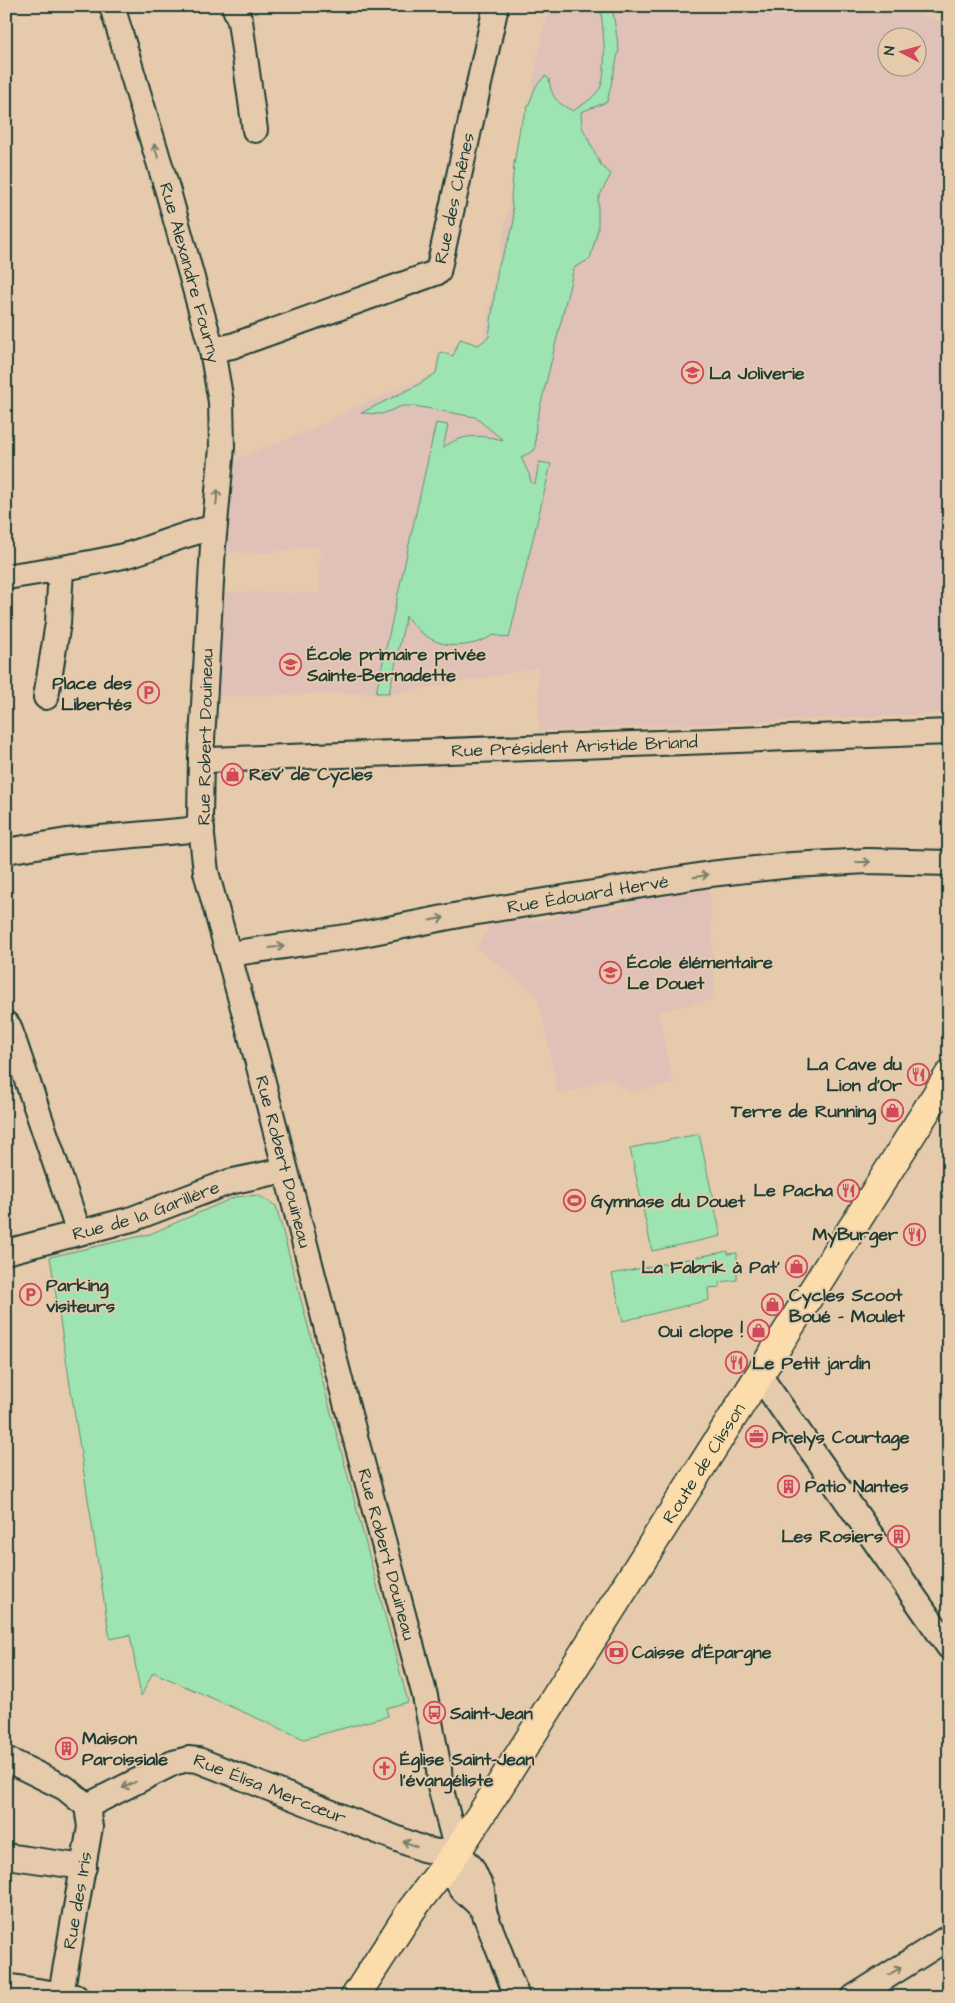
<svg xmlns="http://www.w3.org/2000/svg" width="955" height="2003" viewBox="0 0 955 2003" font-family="'Architects Daughter',sans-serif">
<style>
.built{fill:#dfc1b8;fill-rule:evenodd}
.green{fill:#9de4b2;stroke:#5e9073}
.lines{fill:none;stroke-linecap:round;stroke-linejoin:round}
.minor-casing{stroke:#1f3d34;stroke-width:28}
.major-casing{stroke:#1f3d34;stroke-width:31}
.minor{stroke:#e5caac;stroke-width:24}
.major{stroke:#fddcac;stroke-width:28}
.oneway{stroke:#787c6a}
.labels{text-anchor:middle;stroke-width:4;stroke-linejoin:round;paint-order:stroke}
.street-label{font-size:18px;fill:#1f3d34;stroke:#e5caac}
.poi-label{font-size:18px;font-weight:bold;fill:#1f3d34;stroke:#e5caac;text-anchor:start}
</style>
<rect width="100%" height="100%" fill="#e5caac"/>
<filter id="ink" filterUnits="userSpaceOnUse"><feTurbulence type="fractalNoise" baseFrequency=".02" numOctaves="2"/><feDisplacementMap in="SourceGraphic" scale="10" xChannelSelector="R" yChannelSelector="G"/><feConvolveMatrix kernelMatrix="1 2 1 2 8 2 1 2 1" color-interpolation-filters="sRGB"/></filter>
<g filter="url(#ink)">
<g class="built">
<path d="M548 6H892L949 24V713L539 731 538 668 403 692 215 696 221 592 319 593 320 546 262 553 222 552 227 463 312 429 359 406 480 355ZM888 38H918V68H888Z"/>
<polygon points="703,884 710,895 715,999 658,1011 673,1083 630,1092 607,1077 585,1088 558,1093 538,996 477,948 489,929 488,921 522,915 532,922 560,916 559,909 609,901 611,910 625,908 634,896"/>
</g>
<g class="green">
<path d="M600 6H612L619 50 607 102 581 112 582 127 601 165 611 174 598 199V229L590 259 574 268 536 424 535 450 521 457 529 474 531 482 535 484 539 462 551 464 509 638 494 635C460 654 428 647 406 616L389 693H376L436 423 448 425 443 448C461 433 482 435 503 440L475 417 415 406H402L382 414 361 413 416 386 436 373 440 352 453 356 460 339 478 345 489 337 498 267 510 237 514 221 511 198 514 164 520 127 536 86 545 76 549 79C551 97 557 103 573 111 582 105 594 98 600 88 608 74 603 24 600 6Z"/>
<polygon points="699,1134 721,1236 652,1251 630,1148"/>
<polygon points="258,1195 276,1206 408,1702 386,1708 388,1716 304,1739 153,1672 141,1696 130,1635 110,1639 50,1257 150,1234 235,1197"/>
<polygon points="728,1251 728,1254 737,1253 737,1280 719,1282 720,1287 708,1288 709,1300 623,1321 612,1274"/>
</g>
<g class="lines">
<defs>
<g id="minor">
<path id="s1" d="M112 6 169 195 212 350 221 402 222 447 213 546 201 758 200 818 206 872 256 1055 346 1403 425 1696 439 1769 440 1786 457 1851 472 1868 482 1890 484 1912"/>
<polyline points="234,6 240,21 255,130"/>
<path id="s2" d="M212 350 232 346 438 272 496 6"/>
<path d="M6 577C48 570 90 565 131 554 158 546 187 532 214 528"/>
<polyline points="46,697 58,623 61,569"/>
<path id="s3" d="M201 758 209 760 949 732"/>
<polyline points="6,851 67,841 202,829"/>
<path id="s4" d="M229 954 353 936 459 915 710 874 792 865 868 861 949 863"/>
<polyline points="6,1024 9,1027 79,1233"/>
<path id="s5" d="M6 1252 132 1219 229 1182 285 1170"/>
<polyline points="759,1375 949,1647"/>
<polyline points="6,1759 65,1788 87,1806"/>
<path id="s6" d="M87 1806 173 1763 188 1759 198 1760 423 1849 437 1852 457 1851"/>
<path d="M458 1842C457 1856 452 1878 462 1889 469 1897 478 1902 484 1912L517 1997"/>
<polyline points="6,1856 84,1867"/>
<polyline points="6,1986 76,1997"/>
<path id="s7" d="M61 1994 90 1827 87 1806"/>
<polyline points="854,1997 949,1937"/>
</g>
<g id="major">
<path id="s8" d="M355 1997 412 1909 457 1851 495 1793 949 1075"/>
</g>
</defs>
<use href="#minor" class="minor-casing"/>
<use href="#major" class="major-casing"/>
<use href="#minor" class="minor"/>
<use href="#major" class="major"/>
</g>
<defs><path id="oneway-shaft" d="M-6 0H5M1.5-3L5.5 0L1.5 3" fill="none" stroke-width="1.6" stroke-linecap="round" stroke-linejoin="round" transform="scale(1.25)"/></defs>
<g class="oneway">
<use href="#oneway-shaft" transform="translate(156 151) rotate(-106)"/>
<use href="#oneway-shaft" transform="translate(217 497) rotate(-84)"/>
<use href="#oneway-shaft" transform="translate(863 862) rotate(-2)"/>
<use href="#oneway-shaft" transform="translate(701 876) rotate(-9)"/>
<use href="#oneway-shaft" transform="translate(437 919) rotate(-11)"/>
<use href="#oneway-shaft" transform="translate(277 947) rotate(-8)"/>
<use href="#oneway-shaft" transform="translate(129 1785) rotate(154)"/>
<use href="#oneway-shaft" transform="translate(410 1844) rotate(-158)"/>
<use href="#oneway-shaft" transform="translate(895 1971) rotate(-32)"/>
</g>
</g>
<defs>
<symbol id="school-ring" viewBox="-11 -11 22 22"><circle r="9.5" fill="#e5caac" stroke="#d1495b" stroke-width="1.5"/><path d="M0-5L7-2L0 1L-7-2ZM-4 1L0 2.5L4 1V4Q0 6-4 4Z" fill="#d1495b"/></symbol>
<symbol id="parking-ring" viewBox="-11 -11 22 22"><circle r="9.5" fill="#e5caac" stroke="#d1495b" stroke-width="1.5"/><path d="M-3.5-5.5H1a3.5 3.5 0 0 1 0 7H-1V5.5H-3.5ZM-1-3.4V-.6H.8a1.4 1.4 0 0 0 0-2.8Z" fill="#d1495b"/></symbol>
<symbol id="shop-ring" viewBox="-11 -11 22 22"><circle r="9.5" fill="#e5caac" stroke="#d1495b" stroke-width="1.5"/><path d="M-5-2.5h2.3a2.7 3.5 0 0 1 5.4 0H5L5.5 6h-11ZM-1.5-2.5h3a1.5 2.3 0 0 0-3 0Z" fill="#d1495b"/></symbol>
<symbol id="restaurant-ring" viewBox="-11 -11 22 22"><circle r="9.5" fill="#e5caac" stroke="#d1495b" stroke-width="1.5"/><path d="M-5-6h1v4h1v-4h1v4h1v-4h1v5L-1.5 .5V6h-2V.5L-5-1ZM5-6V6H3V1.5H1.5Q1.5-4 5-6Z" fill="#d1495b"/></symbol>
<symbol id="stadium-ring" viewBox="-11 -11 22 22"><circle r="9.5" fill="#e5caac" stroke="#d1495b" stroke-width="1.5"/><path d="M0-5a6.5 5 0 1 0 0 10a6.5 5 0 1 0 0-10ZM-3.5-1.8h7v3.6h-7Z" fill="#d1495b"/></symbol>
<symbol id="office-ring" viewBox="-11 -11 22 22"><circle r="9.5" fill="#e5caac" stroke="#d1495b" stroke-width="1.5"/><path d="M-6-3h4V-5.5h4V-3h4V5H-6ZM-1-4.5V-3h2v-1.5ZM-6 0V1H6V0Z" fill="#d1495b"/></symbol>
<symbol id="building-ring" viewBox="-11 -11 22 22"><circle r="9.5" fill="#e5caac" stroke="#d1495b" stroke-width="1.5"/><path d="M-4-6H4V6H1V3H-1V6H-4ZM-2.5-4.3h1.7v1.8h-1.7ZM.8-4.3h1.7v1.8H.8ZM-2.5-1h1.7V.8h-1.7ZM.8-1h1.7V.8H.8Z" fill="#d1495b"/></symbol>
<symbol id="bank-ring" viewBox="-11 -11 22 22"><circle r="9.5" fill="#e5caac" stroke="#d1495b" stroke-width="1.5"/><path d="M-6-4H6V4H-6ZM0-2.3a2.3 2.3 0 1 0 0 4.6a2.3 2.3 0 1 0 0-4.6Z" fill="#d1495b"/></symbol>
<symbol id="bus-ring" viewBox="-11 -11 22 22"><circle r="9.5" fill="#e5caac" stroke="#d1495b" stroke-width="1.5"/><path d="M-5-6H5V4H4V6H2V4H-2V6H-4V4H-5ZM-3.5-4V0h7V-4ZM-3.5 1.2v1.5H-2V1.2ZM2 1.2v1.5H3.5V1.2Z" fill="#d1495b"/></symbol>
<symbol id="church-ring" viewBox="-11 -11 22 22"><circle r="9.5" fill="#e5caac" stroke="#d1495b" stroke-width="1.5"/><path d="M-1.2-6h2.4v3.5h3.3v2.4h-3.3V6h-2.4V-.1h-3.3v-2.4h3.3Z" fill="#d1495b"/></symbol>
</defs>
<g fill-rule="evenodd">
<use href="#school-ring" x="680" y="360" width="25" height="25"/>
<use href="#school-ring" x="278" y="652" width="25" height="25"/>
<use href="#parking-ring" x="136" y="680" width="25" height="25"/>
<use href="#shop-ring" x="220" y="762" width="25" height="25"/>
<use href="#school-ring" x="598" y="960" width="25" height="25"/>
<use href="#restaurant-ring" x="906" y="1062" width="25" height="25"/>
<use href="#shop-ring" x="880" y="1098" width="25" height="25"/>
<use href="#restaurant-ring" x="836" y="1178" width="25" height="25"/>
<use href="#stadium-ring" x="562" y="1188" width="25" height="25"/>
<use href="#restaurant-ring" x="902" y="1222" width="25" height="25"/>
<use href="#shop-ring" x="784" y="1254" width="25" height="25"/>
<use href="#parking-ring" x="18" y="1282" width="25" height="25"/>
<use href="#shop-ring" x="760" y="1292" width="25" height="25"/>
<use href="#shop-ring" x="746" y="1318" width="25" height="25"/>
<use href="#restaurant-ring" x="724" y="1350" width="25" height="25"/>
<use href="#office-ring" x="744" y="1424" width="25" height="25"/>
<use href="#building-ring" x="776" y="1474" width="25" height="25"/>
<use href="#building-ring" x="886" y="1524" width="25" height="25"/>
<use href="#bank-ring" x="604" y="1640" width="25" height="25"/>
<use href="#bus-ring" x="422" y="1700" width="25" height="25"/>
<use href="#building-ring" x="54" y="1736" width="25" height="25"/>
<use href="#church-ring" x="372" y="1756" width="25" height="25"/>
</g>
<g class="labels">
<g class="street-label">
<text dy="6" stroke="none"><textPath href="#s2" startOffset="315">Rue des Chênes</textPath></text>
<text dy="6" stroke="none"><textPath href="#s1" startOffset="278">Rue Alexandre Fourny</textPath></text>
<text transform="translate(205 737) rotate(-89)" y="6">Rue Robert Douineau</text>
<text dy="6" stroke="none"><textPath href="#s3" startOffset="374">Rue Président Aristide Briand</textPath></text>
<text dy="6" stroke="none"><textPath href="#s4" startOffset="364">Rue Édouard Hervé</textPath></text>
<text dy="6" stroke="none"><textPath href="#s1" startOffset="1182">Rue Robert Douineau</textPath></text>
<text dy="6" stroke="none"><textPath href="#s5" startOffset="146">Rue de la Garillère</textPath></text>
<text dy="6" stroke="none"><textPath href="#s8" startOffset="638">Route de Clisson</textPath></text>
<text dy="6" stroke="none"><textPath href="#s1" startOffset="1588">Rue Robert Douineau</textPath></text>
<text dy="6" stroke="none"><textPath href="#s6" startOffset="199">Rue Élisa Mercœur</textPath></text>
<text dy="6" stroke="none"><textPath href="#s7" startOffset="95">Rue des Iris</textPath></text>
</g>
<g class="poi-label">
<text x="709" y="379">La Joliverie</text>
<text x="307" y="660">École primaire privée<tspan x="307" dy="21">Sainte-Bernadette</tspan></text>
<text x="132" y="689" text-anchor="end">Place des<tspan x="132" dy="21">Libertés</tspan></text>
<text x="249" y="780">Rev' de Cycles</text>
<text x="627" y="968">École élémentaire<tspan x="627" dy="21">Le Douet</tspan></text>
<text x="902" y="1070" text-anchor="end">La Cave du<tspan x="902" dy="21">Lion d'Or</tspan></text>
<text x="876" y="1117" text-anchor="end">Terre de Running</text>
<text x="833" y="1196" text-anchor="end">Le Pacha</text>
<text x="591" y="1207">Gymnase du Douet</text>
<text x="898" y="1240" text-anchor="end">MyBurger</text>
<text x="780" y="1273" text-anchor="end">La Fabrik à Pat'</text>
<text x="46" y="1291">Parking<tspan x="46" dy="21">visiteurs</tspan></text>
<text x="789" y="1301">Cycles Scoot<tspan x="789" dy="21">Boué - Moulet</tspan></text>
<text x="743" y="1337" text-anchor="end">Oui clope !</text>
<text x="752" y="1369">Le Petit jardin</text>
<text x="772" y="1443">Prelys Courtage</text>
<text x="805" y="1492">Patio Nantes</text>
<text x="883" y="1542" text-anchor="end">Les Rosiers</text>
<text x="632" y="1658">Caisse d'Épargne</text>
<text x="450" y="1719">Saint-Jean</text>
<text x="82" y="1744">Maison<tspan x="82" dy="21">Paroissiale</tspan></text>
<text x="400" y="1765">Église Saint-Jean<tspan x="400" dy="21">l'évangéliste</tspan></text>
</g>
</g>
<rect width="955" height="2003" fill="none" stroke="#e5caac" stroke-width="25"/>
<rect x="12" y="12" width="930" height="1978" fill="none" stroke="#1f3d34" stroke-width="2" filter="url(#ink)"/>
<g transform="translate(902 52) rotate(276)"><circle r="24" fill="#e5caac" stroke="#96927c"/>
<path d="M0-4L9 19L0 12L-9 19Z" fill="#d1495b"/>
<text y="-8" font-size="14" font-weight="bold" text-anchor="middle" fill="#1f3d34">N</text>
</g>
</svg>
